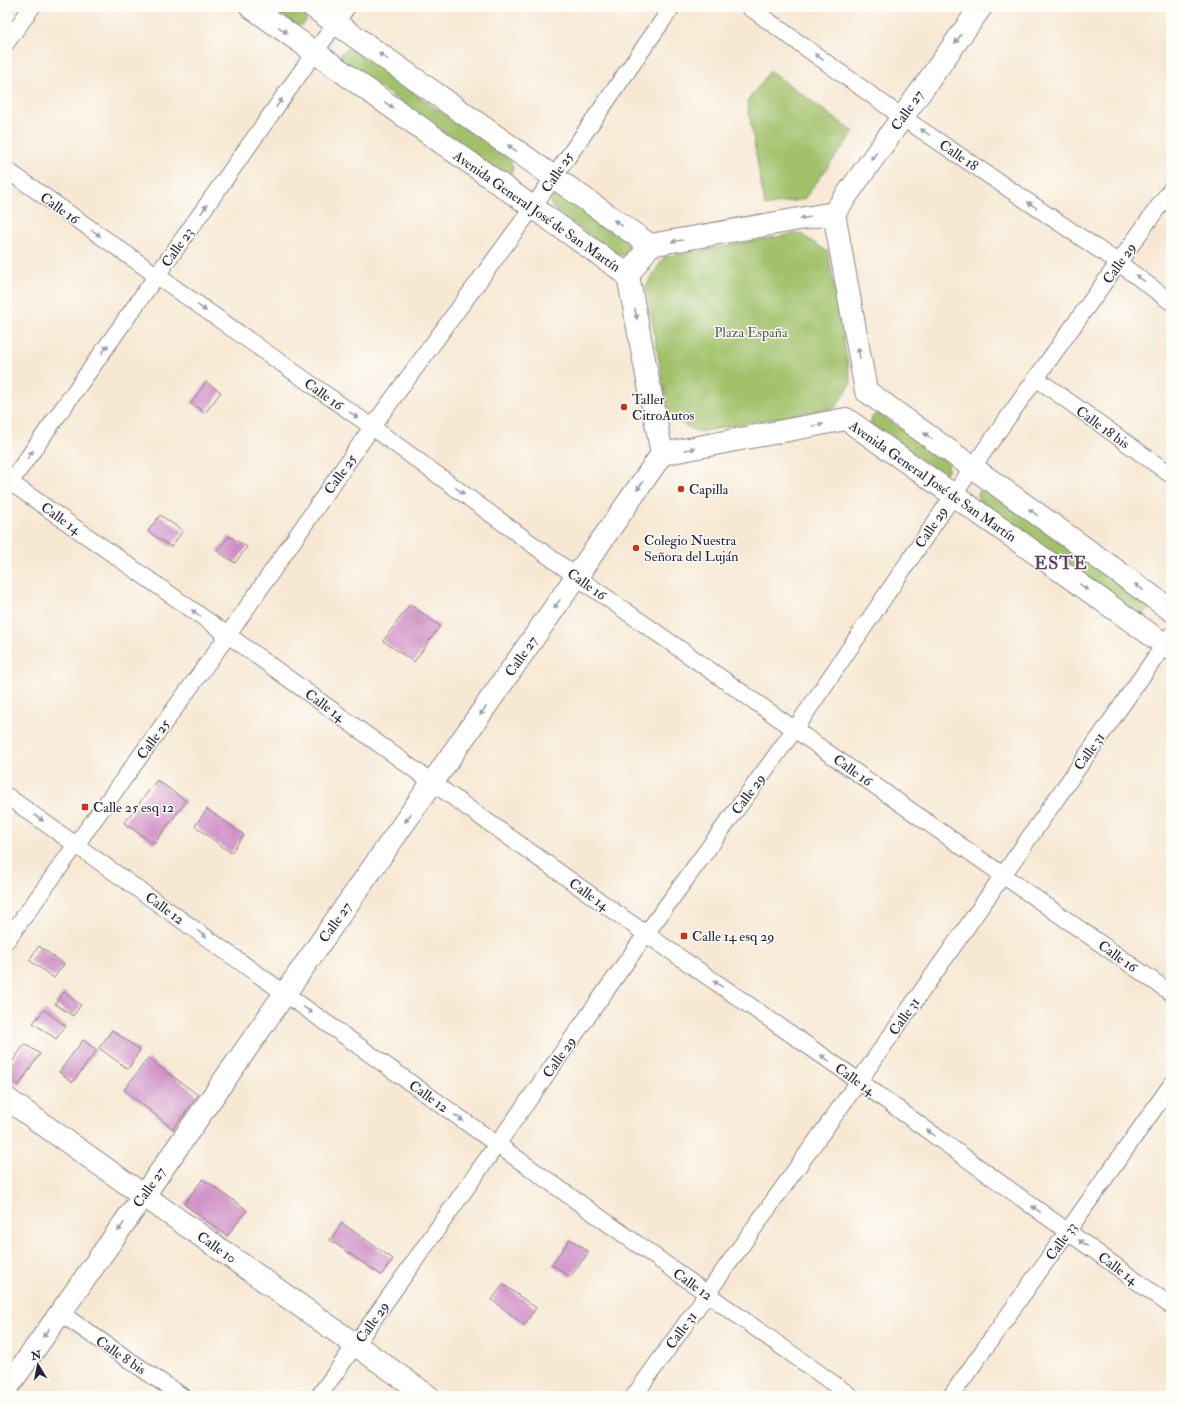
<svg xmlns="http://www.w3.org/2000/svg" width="1178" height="1403" viewBox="0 0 1178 1403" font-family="'IM FELL Double Pica',serif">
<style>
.green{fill:#a1c16a;stroke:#627252}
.building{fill:#cd8bc4}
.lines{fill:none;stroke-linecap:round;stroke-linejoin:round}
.street-casing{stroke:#8c8587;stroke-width:18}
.secondary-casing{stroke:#8c8587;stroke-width:24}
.street{stroke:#fff;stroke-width:16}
.secondary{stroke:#fff;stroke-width:22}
.oneway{fill:#9c9ca7}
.poi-dot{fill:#c8321e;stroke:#fdfcf7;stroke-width:1.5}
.labels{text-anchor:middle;stroke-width:3;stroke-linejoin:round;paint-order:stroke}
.street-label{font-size:14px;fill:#22223b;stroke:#fdfcf7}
.park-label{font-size:14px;fill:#4e5a4b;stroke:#fdfcf7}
.poi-label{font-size:14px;fill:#22223b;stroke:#fdfcf7;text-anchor:start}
.district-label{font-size:18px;font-weight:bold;letter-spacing:1px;fill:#5e476b;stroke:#fdfcf7}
</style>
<rect width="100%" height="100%" fill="#fdfcf7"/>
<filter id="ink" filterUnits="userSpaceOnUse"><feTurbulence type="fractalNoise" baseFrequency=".025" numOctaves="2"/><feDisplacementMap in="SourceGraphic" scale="8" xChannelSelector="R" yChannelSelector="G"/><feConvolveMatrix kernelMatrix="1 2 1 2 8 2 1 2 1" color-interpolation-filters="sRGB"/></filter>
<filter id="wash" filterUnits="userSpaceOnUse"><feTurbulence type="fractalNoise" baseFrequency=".012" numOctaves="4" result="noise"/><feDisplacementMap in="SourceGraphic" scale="16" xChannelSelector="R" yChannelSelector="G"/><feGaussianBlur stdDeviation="0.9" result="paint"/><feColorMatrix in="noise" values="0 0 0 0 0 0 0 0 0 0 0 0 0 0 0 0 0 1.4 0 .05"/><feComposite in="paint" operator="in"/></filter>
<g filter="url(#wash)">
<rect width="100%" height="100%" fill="#f7e8d3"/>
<g class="green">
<path d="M269 7H297L305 13 306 21C303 25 301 26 296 25Z"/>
<polygon points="347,49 354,51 509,159 513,167 511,173 507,175 503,174 341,60 341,53"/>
<polygon points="770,71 854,132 804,199 765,206 747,102"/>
<path d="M558 195 562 196 626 241C631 249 628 257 617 255L554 209C550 205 550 201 554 196Z"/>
<polygon points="799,233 828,252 851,383 835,408 697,432 669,416 646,286 664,257"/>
<path d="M878 414 882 415 948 463V470L946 473 941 474 871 424C871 419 872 415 878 414Z"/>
<polygon points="983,488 1150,606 1149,610 1143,615 1139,614 978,500 978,493"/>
</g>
<g id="blocks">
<g class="building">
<polygon points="206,382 221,392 205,413 191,403"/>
<polygon points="160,515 183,531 171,547 148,531"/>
<polygon points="229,536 247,547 235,563 217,551"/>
<polygon points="410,604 440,626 414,662 383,641"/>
<polygon points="157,780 186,801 154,844 124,823"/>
<polygon points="207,809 244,835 231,853 195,826"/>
<polygon points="39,946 64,964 54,978 29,960"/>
<polygon points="64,992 81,1005 73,1016 55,1004"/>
<polygon points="44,1010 66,1026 56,1039 33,1023"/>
<polygon points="112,1030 140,1050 128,1069 99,1048"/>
<polygon points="83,1040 97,1050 73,1082 59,1072"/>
<polygon points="25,1044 40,1054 19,1085 7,1077 7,1069"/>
<polygon points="148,1058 198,1095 173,1129 124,1090"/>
<polygon points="203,1179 247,1210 227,1236 184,1204"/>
<polygon points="342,1223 393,1259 381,1275 330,1240"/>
<polygon points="570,1239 589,1252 570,1277 552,1265"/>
<polygon points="503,1284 536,1308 524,1325 492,1300"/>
</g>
</g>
</g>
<g filter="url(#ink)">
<use href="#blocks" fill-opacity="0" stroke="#8c8587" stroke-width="1"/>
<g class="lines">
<defs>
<g id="street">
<polyline points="749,7 902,117 1119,263 1171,302"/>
<polyline points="7,42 32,7"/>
<polyline points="7,170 372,427 577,577 1171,993"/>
<polyline points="1036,378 1171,475"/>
<polyline points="7,480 228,635 433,783 646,934 859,1081 1171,1306"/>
<polyline points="7,487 347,7"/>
<polyline points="7,796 851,1396"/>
<polyline points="7,940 228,635 372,427 533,207 672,7"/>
<polyline points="60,1313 182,1396"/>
<polyline points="319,1396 646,934 795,729 972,468 1171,189"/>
<polyline points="634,1396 859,1081 1171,635"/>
<polyline points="951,1396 1171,1085"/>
</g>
<g id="secondary">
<polyline points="251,7 628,275 662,454 846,419 1171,649"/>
<polyline points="313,7 650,245 834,213 866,391 1171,610"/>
<polyline points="834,213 981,7"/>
<polyline points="628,275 650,245"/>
<polyline points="7,1099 428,1396"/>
<polyline points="7,1388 144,1195 662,454"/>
</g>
</defs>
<use href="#street" class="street-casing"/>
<use href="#secondary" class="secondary-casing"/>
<use href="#street" class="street"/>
<use href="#secondary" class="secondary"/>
</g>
<defs><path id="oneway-solid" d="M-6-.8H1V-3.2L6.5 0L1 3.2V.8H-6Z"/></defs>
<g class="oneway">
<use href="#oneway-solid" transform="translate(283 30) rotate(35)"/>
<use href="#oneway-solid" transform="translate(958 39) rotate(125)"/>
<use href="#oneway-solid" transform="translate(383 56) rotate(-145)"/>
<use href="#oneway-solid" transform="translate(819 57) rotate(-144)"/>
<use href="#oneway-solid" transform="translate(279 103) rotate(-55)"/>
<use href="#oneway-solid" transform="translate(389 105) rotate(35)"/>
<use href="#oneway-solid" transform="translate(925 132) rotate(-146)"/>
<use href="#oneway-solid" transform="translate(512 148) rotate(-145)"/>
<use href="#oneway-solid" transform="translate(874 156) rotate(126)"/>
<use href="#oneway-solid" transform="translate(1032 205) rotate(-146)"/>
<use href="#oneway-solid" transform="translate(204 209) rotate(-55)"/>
<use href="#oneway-solid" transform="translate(805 218) rotate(170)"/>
<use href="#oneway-solid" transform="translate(618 223) rotate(-145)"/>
<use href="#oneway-solid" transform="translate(96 233) rotate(35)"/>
<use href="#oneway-solid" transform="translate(677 241) rotate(170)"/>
<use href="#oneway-solid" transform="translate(1140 278) rotate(-144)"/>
<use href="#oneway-solid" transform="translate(202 308) rotate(35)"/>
<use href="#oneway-solid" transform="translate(636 314) rotate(79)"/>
<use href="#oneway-solid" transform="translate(105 349) rotate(-55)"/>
<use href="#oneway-solid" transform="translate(859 353) rotate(-100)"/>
<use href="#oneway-solid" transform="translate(354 415) rotate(35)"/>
<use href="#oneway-solid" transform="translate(818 425) rotate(-11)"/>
<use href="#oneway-solid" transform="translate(928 436) rotate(-144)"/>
<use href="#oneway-solid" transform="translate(690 449) rotate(-11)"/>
<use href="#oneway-solid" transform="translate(30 455) rotate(-55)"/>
<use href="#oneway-solid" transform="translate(640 486) rotate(125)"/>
<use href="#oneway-solid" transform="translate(460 491) rotate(36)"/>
<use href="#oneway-solid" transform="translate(1033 512) rotate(-144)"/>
<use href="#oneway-solid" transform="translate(1084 587) rotate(35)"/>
<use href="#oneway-solid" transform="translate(1139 587) rotate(-144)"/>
<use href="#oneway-solid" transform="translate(557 604) rotate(125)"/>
<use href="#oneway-solid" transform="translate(196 613) rotate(-145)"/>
<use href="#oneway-solid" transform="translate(483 711) rotate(125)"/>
<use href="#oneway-solid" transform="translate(39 818) rotate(35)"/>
<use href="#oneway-solid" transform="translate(408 818) rotate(125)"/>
<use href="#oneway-solid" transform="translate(202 934) rotate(36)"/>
<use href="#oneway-solid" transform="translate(718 984) rotate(-145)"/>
<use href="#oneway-solid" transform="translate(308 1010) rotate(35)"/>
<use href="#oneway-solid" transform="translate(825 1058) rotate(-145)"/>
<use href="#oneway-solid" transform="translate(459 1118) rotate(35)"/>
<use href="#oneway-solid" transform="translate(931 1133) rotate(-144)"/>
<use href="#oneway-solid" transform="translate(1036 1209) rotate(-144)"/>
<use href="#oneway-solid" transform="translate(121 1227) rotate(125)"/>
<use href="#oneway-solid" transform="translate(1083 1243) rotate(-144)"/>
<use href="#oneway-solid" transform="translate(46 1333) rotate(125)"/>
</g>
</g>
<g class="poi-dot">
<circle cx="624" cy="407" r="4"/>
<circle cx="681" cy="489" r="4"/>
<circle cx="636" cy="548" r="4"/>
<rect x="81" y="803" width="8" height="8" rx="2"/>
<rect x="680" y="932" width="8" height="8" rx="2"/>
</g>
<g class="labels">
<g class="street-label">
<text transform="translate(907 110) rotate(-55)" y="5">Calle 27</text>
<text transform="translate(959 155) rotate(34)" y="5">Calle 18</text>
<text transform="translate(557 172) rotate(-56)" y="5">Calle 25</text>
<text transform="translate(60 208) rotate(35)" y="5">Calle 16</text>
<text transform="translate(537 211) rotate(35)" y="5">Avenida General José de San Martín</text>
<text transform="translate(177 247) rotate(-55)" y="5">Calle 23</text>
<text transform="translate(1119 263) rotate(-55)" y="5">Calle 29</text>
<text transform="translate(324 394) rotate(35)" y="5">Calle 16</text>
<text transform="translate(1103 427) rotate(36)" y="5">Calle 18 bis</text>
<text transform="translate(340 474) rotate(-55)" y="5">Calle 25</text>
<text transform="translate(933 481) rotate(35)" y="5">Avenida General José de San Martín</text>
<text transform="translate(61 518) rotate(35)" y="5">Calle 14</text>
<text transform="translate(931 527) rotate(-56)" y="5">Calle 29</text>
<text transform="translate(587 584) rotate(35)" y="5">Calle 16</text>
<text transform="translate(521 656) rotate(-55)" y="5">Calle 27</text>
<text transform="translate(325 705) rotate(36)" y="5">Calle 14</text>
<text transform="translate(153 739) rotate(-54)" y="5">Calle 25</text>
<text transform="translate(1089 751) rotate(-55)" y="5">Calle 31</text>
<text transform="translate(853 770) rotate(35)" y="5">Calle 16</text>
<text transform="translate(748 794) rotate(-54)" y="5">Calle 29</text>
<text transform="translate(589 894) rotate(35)" y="5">Calle 14</text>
<text transform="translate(165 908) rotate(36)" y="5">Calle 12</text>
<text transform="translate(335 922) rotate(-55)" y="5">Calle 27</text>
<text transform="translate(1118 956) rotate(35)" y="5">Calle 16</text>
<text transform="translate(904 1016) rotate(-55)" y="5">Calle 31</text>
<text transform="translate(559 1057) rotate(-55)" y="5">Calle 29</text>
<text transform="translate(855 1079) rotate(35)" y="5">Calle 14</text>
<text transform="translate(429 1096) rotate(35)" y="5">Calle 12</text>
<text transform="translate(149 1187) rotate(-55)" y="5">Calle 27</text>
<text transform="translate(1061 1241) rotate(-55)" y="5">Calle 33</text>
<text transform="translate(217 1247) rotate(35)" y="5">Calle 10</text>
<text transform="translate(1118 1268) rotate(36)" y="5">Calle 14</text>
<text transform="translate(693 1284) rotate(35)" y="5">Calle 12</text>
<text transform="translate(372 1322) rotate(-55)" y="5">Calle 29</text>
<text transform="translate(681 1330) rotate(-54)" y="5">Calle 31</text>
<text transform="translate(121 1355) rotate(34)" y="5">Calle 8 bis</text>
</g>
<g class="park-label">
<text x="751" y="337">Plaza España</text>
</g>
<g class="poi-label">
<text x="632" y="404">Taller<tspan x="632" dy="16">CitroAutos</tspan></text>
<text x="689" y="494">Capilla</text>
<text x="644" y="545">Colegio Nuestra<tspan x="644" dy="16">Señora del Luján</tspan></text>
<text x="93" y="812">Calle 25 esq 12</text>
<text x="692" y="941">Calle 14 esq 29</text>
</g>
<g class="district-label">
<text x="1061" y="569">ESTE</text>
</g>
</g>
<rect width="1178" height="1403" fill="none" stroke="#fdfcf7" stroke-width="24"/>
<g transform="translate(38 1365) rotate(350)" stroke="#fdfcf7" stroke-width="3" paint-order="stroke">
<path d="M0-3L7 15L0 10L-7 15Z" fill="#22223b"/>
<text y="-6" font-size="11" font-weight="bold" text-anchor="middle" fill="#22223b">N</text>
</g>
</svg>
